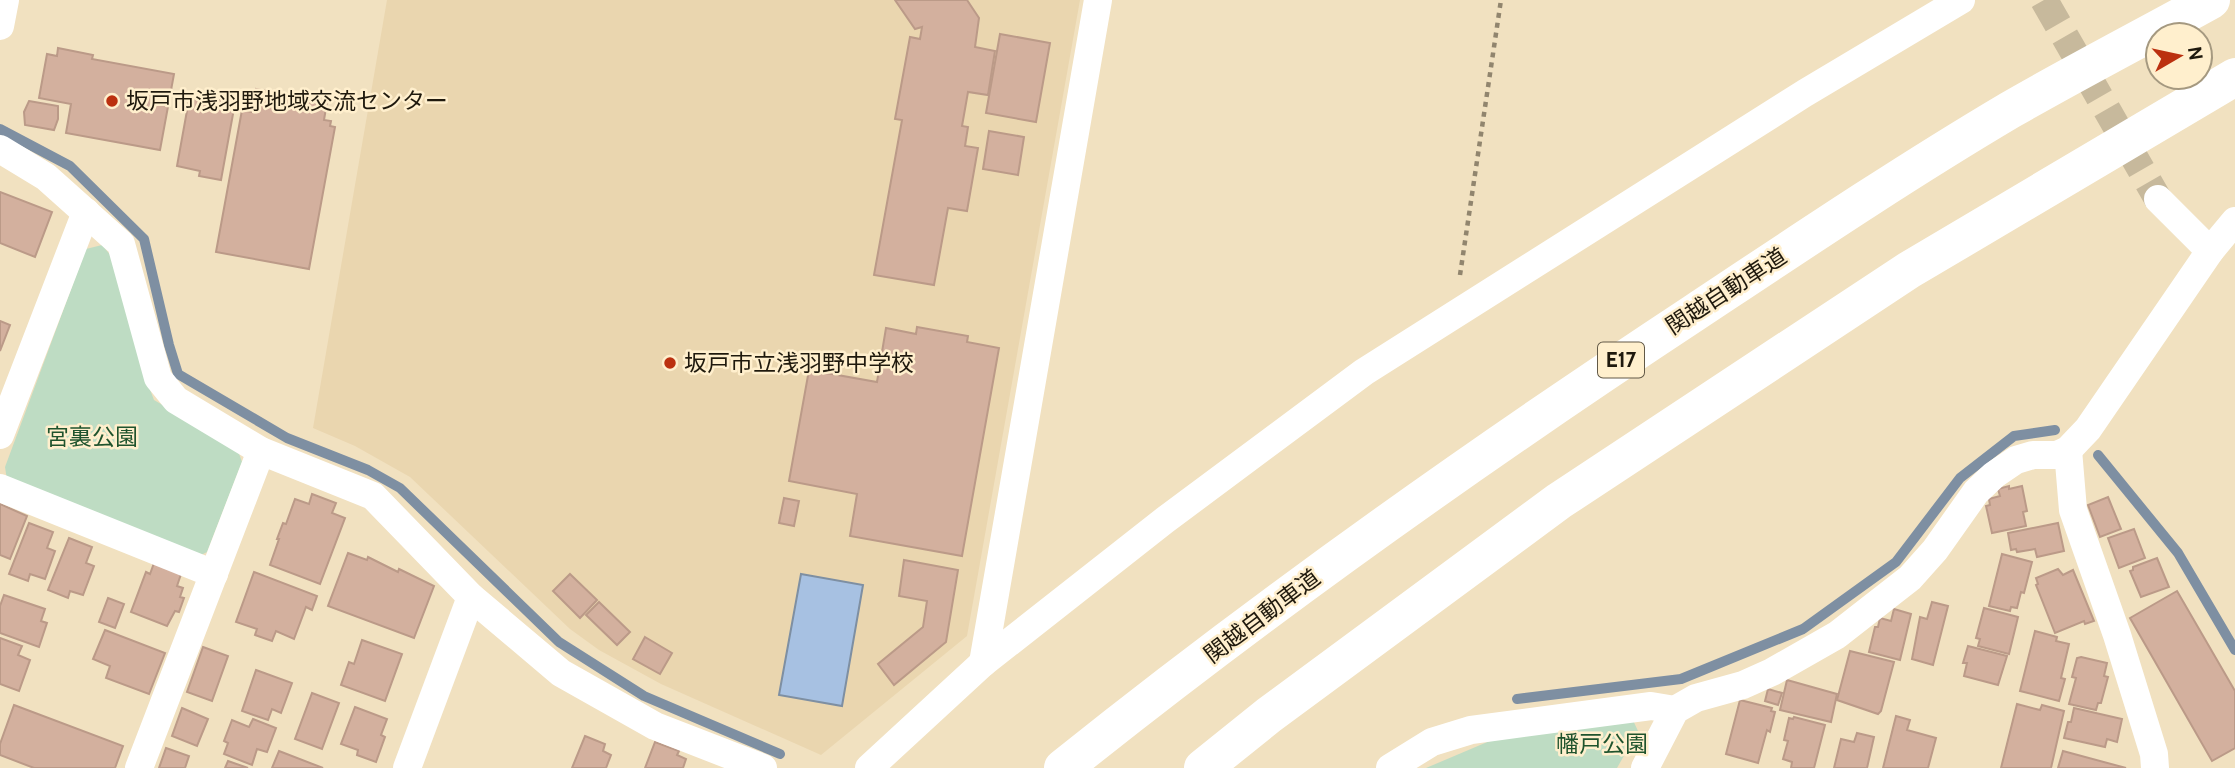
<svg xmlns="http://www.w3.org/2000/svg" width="2235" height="768" viewBox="0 0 2235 768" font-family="Cabin,'Noto Sans JP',sans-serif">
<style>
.built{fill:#ead6af}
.green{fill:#bedcc3}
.water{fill:#a7c1e2;stroke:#7e8fa2;stroke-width:2}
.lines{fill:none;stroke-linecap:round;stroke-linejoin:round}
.stream{stroke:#7e8fa2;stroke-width:10}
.building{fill:#d3b09e;stroke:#bb9a88;stroke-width:2}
.street-tunnel{stroke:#c7b99c;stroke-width:28;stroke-dasharray:28 14;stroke-linecap:butt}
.path{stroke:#91856e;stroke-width:4.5;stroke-dasharray:5 5;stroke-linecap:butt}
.street{stroke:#fff;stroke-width:28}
.highway{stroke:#fff;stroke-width:38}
.poi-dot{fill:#bb300f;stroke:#ffefcd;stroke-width:2.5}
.labels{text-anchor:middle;stroke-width:5;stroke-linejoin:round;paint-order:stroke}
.shield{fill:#ffefcd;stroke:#625947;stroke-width:2}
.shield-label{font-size:21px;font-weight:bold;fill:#1f190d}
.poi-label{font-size:23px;fill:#1f190d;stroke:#ffefcd;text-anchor:start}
.street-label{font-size:23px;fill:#1f190d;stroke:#ffefcd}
.park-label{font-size:23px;fill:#1f532d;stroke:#ffefcd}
</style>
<rect width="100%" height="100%" fill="#f1e1c0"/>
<polygon class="built" points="387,0 1080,0 967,636 821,755 661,684 599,650 570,629 410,477 355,446 313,428"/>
<g class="green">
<polygon points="102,245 117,263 140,363 154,400 237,448 242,462 207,552 199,556 7,480 5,467 86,249"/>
<polygon points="1631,716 1638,731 1617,768 1426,768 1492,740"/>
</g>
<polygon class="water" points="801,574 863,585 842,706 779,695"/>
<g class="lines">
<g class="stream">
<polyline points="0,129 70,166 144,239 169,345 178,374 287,438 368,470 400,488 559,642 644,696 780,754"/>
<polyline points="2098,455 2178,553 2235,650"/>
<polyline points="1517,699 1681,679 1803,629 1896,562 1960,478 2014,436 2055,430"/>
</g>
</g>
<g class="building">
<polygon points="895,0 967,0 979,18 975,47 995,51 988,95 968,92 962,126 968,127 965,146 978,148 967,211 948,208 934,285 874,275 902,120 895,119 910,37 920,39 922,27 915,29"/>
<polygon points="1000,34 1050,43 1036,122 986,113"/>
<polygon points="58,48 93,55 92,59 174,74 160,150 66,133 71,104 39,98 47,54 57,56"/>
<polygon points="256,89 327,102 324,120 331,121 330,126 335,127 309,269 216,252 242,110 252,112"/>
<polygon points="190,94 235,103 221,180 199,176 200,171 177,166"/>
<polygon points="29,101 58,106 58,119 54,130 25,125 24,112"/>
<polygon points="989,131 1024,137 1018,175 983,169"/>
<polygon points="0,192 52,212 35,257 0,243"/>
<polygon points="0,321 10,325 0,351"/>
<polygon points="917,327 968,336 967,342 999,348 962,556 850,536 857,494 789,481 809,370 877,382 886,328 916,334"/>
<polygon points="2009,486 2009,489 2022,486 2027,511 2023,512 2026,526 1992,533 1986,506 1990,505 1989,499 2000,496 1998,489"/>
<polygon points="312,494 336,503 332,513 345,518 320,584 270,565 279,539 277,539 283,523 286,524 295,499 309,504"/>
<polygon points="2108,497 2121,529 2100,537 2088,505"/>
<polygon points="784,498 799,501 794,526 779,523"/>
<polygon points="0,504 27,516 10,559 0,555"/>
<polygon points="29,523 53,532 47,548 55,551 45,579 30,574 28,581 9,574"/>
<polygon points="2058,523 2064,551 2037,557 2035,549 2017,552 2016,549 2011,550 2008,533"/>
<polygon points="2134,529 2145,558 2119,568 2108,538"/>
<polygon points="69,538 92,547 86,563 94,566 83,595 70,591 68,598 48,590"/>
<polygon points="348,553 367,560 368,557 398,572 399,569 434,586 414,638 328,606"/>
<polygon points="2002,554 2032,562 2024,593 2021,592 2017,608 2011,607 2010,611 1989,606"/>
<polygon points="2157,558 2169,587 2141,597 2130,571 2133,570 2133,567"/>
<polygon points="904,560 958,570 946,642 894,685 878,664 923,627 927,601 899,596"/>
<polygon points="154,563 181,574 177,586 183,588 180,597 184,598 179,612 175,611 167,626 131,612 146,572 150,574"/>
<polygon points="2058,569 2063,575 2073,570 2094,621 2085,624 2084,621 2055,633 2036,585 2038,584 2036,578"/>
<polygon points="254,572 317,596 312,610 306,607 294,639 276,631 272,641 255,635 257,629 236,622"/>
<polygon points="570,574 597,600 580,618 553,591"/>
<polygon points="2177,591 2235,691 2235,748 2212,761 2130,618"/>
<polygon points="4,595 45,609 41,621 47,623 39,647 0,633 0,606"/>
<polygon points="108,598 124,604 115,628 99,622"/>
<polygon points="599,602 630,632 617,645 586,615"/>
<polygon points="1932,602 1948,606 1933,665 1912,659 1920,617 1927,619"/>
<polygon points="1984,608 2018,617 2009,654 1978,646 1980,639 1976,638"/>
<polygon points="1894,609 1911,614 1900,660 1869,652 1875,627 1878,627 1880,618 1891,621"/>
<polygon points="105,630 165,653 149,694 106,678 110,666 93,659"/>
<polygon points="2035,631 2057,637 2056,641 2069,644 2061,678 2065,679 2059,701 2020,691"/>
<polygon points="645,637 672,653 660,674 633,659"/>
<polygon points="0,638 22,646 18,655 30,660 19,691 0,684"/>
<polygon points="362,640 402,654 385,701 341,685 349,662 354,664"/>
<polygon points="1968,646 2007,656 1998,685 1964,676 1967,663 1963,663"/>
<polygon points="203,647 228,656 212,701 187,692"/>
<polygon points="1850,651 1894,662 1881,711 1878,714 1837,700"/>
<polygon points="2081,657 2107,663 2104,676 2108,677 2101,703 2098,703 2096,710 2069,704 2076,678 2072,677 2077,658"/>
<polygon points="256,670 292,683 281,713 272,709 268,720 242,711"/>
<polygon points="1787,680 1837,694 1831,722 1780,710"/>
<polygon points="1768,689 1782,693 1778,705 1765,701"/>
<polygon points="312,693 339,703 322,749 295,739"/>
<polygon points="1740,700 1772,708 1771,711 1775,712 1770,732 1767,730 1758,763 1726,754"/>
<polygon points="2017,704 2040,710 2042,705 2064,711 2051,768 2001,768"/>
<polygon points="14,705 123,746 115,768 34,768 0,755 0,744"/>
<polygon points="355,707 387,719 381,735 385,737 376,762 357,755 358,750 341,744"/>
<polygon points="182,708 208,719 197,746 172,736"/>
<polygon points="2074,708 2122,719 2117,742 2107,739 2105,747 2064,738 2068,722 2071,722"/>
<polygon points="1896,716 1910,720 1907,730 1936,738 1928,768 1883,768"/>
<polygon points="1794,717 1825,725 1814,768 1791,768 1792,762 1783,759 1788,741 1784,740 1789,718 1793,719"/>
<polygon points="253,719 276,728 267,752 257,749 252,765 224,754 228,743 224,741 232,720 249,727"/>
<polygon points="1857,733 1874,737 1867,768 1834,768 1841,739 1854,742"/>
<polygon points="585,736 605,744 603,751 611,755 606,768 572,768"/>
<polygon points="655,742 679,751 677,755 686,759 683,768 645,768"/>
<polygon points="166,748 189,756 185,768 159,768"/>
<polygon points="279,751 323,768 272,768"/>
<polygon points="2063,751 2126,768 2058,768"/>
<polygon points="228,761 248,768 225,768"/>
</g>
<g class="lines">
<polyline class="street-tunnel" points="2044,0 2158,199"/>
<polyline class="path" points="1460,275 1501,0"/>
<g class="street">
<polyline points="0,26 5,0"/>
<polyline points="0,149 46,177 121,244 158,378 176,400 261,451 373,496 471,597 561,673 655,726 763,768"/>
<polyline points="2158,199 2210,251"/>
<polyline points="0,435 86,212"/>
<polyline points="2068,450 2073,510 2117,635 2154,754 2155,768"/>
<polyline points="0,488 214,574"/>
<polyline points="983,663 1098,0"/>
<polyline points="139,768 261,451"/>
<polyline points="407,768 471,597"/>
<polyline points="869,768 983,663 1165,520 1364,372 1805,93 1961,0"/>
<polyline points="1390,768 1432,742 1471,730 1651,706 1675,710"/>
<polyline points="1645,768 1675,710 1696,698 1743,685 1772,672 1837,635 1910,578 1935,550 1976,492 1994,475 2016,460 2033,455 2057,455 2068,450 2088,429 2210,251 2235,221"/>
</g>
<g class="highway">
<path d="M1063 768C1265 606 1477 456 1694 313 1798 244 1902 174 2010 110 2076 72 2144 37 2211 0"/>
<polyline points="1203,768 1269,715 1559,501 1909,270 2235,77"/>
</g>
</g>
<g class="poi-dot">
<circle cx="112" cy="101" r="7"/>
<circle cx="670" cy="363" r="7"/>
</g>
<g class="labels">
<rect class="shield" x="1598" y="342.5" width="46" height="35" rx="5"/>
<g class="shield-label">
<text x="1621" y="367">E17</text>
</g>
<g class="poi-label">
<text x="126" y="109">坂戸市浅羽野地域交流センター</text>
<text x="684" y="371">坂戸市立浅羽野中学校</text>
</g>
<g class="street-label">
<text transform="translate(1726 291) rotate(-33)" y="8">関越自動車道</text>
<text transform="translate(1262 616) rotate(-37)" y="8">関越自動車道</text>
</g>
<g class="park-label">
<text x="92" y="445">宮裏公園</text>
<text x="1602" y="752">幡戸公園</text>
</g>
</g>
<g transform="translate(2179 56) rotate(81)"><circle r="33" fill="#ffefcd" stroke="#a59980" stroke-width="2"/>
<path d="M0-5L12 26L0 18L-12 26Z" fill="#bb300f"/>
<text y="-10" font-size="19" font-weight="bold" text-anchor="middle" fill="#1f190d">N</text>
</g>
</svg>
